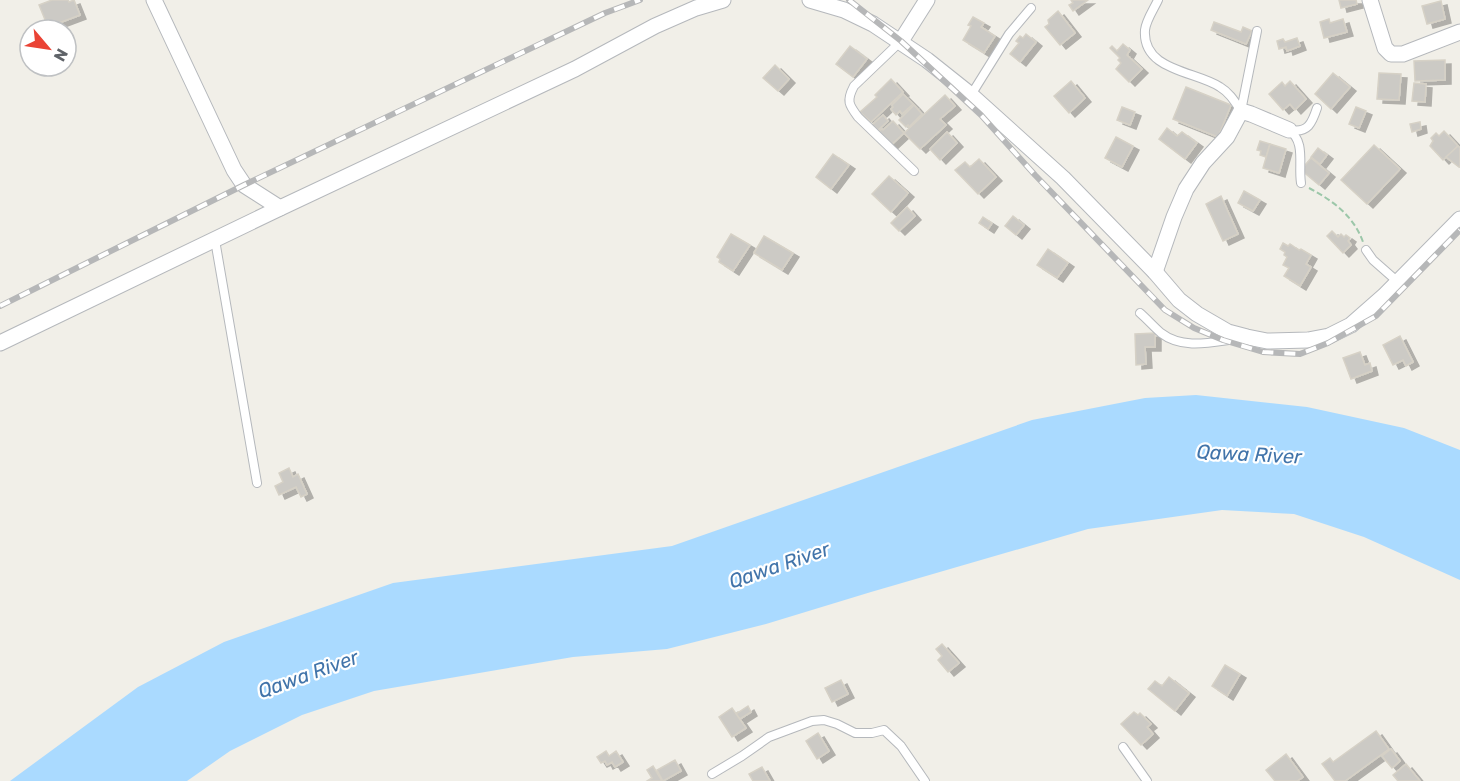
<svg xmlns="http://www.w3.org/2000/svg" width="1460" height="781" viewBox="0 0 1460 781" font-family="Rubik,sans-serif">
<style>
.water{fill:#aadaff}
.building{fill:#cccac5;stroke:#d6d1c6;stroke-width:1.5;filter:url(#shadow)}
.lines{fill:none;stroke-linecap:round;stroke-linejoin:round}
.lane-casing{stroke:#b5b8bc;stroke-width:10}
.street-casing{stroke:#b5b8bc;stroke-width:17}
.path{stroke:#9cc7a9;stroke-width:2;stroke-dasharray:6 3;stroke-linecap:butt}
.lane{stroke:#fff;stroke-width:8}
.street{stroke:#fff;stroke-width:15}
.rail-casing{stroke:#b6b7b8;stroke-width:6}
.rail{stroke:#fff;stroke-width:4;stroke-dasharray:11;stroke-linecap:butt}
.labels{text-anchor:middle;stroke-width:4.5;stroke-linejoin:round;paint-order:stroke}
.water-label{font-size:20px;font-style:italic;fill:#4174aa;stroke:#fff}
</style>
<defs>
<filter id="shadow"><feDropShadow dx="6" dy="4" stdDeviation="0" flood-color="#0004"/></filter>
</defs>
<rect width="100%" height="100%" fill="#f1efe8"/>
<polygon class="water" points="1196,395 1307,407 1404,428 1460,450 1460,580 1364,537 1294,514 1222,510 1088,529 871,592 766,624 667,649 573,657 374,691 302,715 230,751 187,781 10,781 138,687 224,642 393,583 672,546 1032,420 1145,398"/>
<g class="building">
<polygon points="52,0 68,0 69,2 74,0 80,15 48,27 39,5"/>
<polygon points="1071,0 1088,0 1073,11 1069,5 1073,3"/>
<polygon points="1339,0 1356,0 1357,4 1341,8"/>
<polygon points="1441,1 1445,19 1427,24 1422,6"/>
<polygon points="1058,11 1075,33 1060,45 1045,27 1049,24 1048,20"/>
<polygon points="973,17 984,23 981,27 995,36 984,53 963,40 971,26 968,25"/>
<polygon points="1329,19 1330,23 1343,19 1347,32 1324,38 1320,22"/>
<polygon points="1214,22 1241,32 1243,27 1252,31 1246,44 1211,30"/>
<polygon points="1026,34 1036,42 1020,62 1010,54 1019,43 1016,41 1020,36 1023,38"/>
<polygon points="1297,38 1300,46 1287,51 1286,47 1279,49 1277,41 1283,39 1285,42"/>
<polygon points="1123,44 1130,50 1127,55 1142,69 1129,82 1116,69 1121,63 1118,60 1120,58 1110,48 1112,46 1117,51"/>
<polygon points="850,46 867,59 853,77 836,64"/>
<polygon points="1445,60 1445,80 1415,81 1414,61"/>
<polygon points="775,65 789,79 778,91 763,78"/>
<polygon points="1333,73 1350,87 1331,109 1315,94"/>
<polygon points="1379,73 1401,74 1399,100 1377,99"/>
<polygon points="891,79 903,92 871,122 860,112 877,97 875,95"/>
<polygon points="1071,81 1085,98 1069,113 1054,96"/>
<polygon points="1290,81 1306,99 1295,110 1290,104 1283,110 1269,94 1282,82 1285,86"/>
<polygon points="1414,83 1426,84 1425,102 1412,101"/>
<polygon points="1186,87 1231,105 1218,137 1173,119"/>
<polygon points="903,94 913,104 902,114 900,111 896,115 891,109 893,107 892,105"/>
<polygon points="945,95 955,106 940,119 946,125 920,149 904,133"/>
<polygon points="914,105 922,114 909,127 908,125 906,127 899,120"/>
<polygon points="1122,107 1135,112 1130,125 1117,120"/>
<polygon points="1356,107 1366,111 1359,128 1349,124"/>
<polygon points="883,115 888,121 878,130 872,125"/>
<polygon points="893,121 904,133 890,146 877,133 882,129 883,130"/>
<polygon points="1420,122 1421,129 1412,132 1410,124"/>
<polygon points="1167,128 1177,136 1182,132 1197,143 1185,159 1159,139"/>
<polygon points="1444,131 1458,146 1443,160 1430,146 1433,141 1431,138 1436,133 1439,136"/>
<polygon points="947,132 957,143 940,160 930,149"/>
<polygon points="1116,137 1133,146 1122,167 1105,158"/>
<polygon points="1260,141 1270,144 1266,157 1260,155 1261,151 1257,150"/>
<polygon points="1270,144 1286,149 1279,173 1263,168"/>
<polygon points="1374,145 1400,169 1367,204 1341,180"/>
<polygon points="1458,146 1460,148 1460,166 1459,167 1446,157"/>
<polygon points="1318,148 1327,155 1320,164 1311,157"/>
<polygon points="833,154 849,165 831,189 816,177"/>
<polygon points="1311,158 1329,173 1319,185 1301,170"/>
<polygon points="979,159 996,177 978,194 955,170 965,162 970,167"/>
<polygon points="889,176 908,193 891,212 872,194"/>
<polygon points="1244,191 1260,200 1253,211 1238,203"/>
<polygon points="1221,196 1238,234 1223,241 1206,204"/>
<polygon points="907,207 915,216 899,231 891,223"/>
<polygon points="1013,216 1024,225 1016,235 1005,226"/>
<polygon points="983,217 992,223 988,229 979,223"/>
<polygon points="1332,231 1338,237 1341,234 1344,237 1346,235 1350,238 1348,241 1351,245 1343,253 1327,236"/>
<polygon points="731,234 750,245 733,271 719,262 720,259 717,257"/>
<polygon points="764,236 793,253 782,270 754,253"/>
<polygon points="1283,243 1288,246 1290,244 1299,250 1301,249 1311,255 1306,264 1311,267 1300,286 1284,276 1289,268 1283,265 1287,257 1284,255 1285,252 1280,249"/>
<polygon points="1048,249 1068,263 1057,278 1037,265"/>
<polygon points="1155,333 1155,347 1145,347 1146,364 1136,365 1135,334"/>
<polygon points="1400,336 1413,362 1406,366 1403,360 1393,365 1383,345"/>
<polygon points="1360,352 1365,365 1370,363 1372,371 1351,379 1343,358"/>
<polygon points="289,468 293,477 298,474 307,494 301,497 296,487 279,495 275,486 283,482 279,473"/>
<polygon points="942,644 959,663 948,672 938,660 942,656 936,649"/>
<polygon points="1225,665 1240,674 1227,696 1212,686"/>
<polygon points="1169,677 1189,693 1175,711 1148,689 1155,681 1162,686"/>
<polygon points="841,680 848,694 832,702 825,688"/>
<polygon points="748,706 751,712 740,719 736,714"/>
<polygon points="732,708 746,728 732,737 719,717"/>
<polygon points="1134,712 1138,715 1140,713 1151,724 1147,727 1153,734 1141,745 1121,724"/>
<polygon points="1376,731 1389,749 1345,781 1335,781 1322,764 1330,758 1333,762"/>
<polygon points="818,733 829,751 817,759 806,741"/>
<polygon points="1391,749 1400,761 1392,768 1382,756"/>
<polygon points="606,751 609,756 616,751 623,762 615,767 612,762 607,765 605,761 601,763 597,757"/>
<polygon points="1286,754 1303,777 1297,781 1275,781 1266,770"/>
<polygon points="675,760 681,771 663,781 657,770"/>
<polygon points="1406,764 1420,781 1398,781 1393,775"/>
<polygon points="653,766 662,781 647,781 652,778 647,770"/>
<polygon points="762,767 770,781 753,781 749,774"/>
</g>
<g class="lines">
<defs>
<g id="lane">
<path d="M1158 0C1154 9 1146 20 1145 30 1142 71 1196 71 1220 87 1230 93 1235 102 1241 111"/>
<path d="M901 41 854 86C846 101 849 105 858 117L914 171"/>
<polyline points="971,95 1009,34 1031,8"/>
<polyline points="1241,111 1257,31"/>
<path d="M1289 130C1306 142 1298 164 1301 183"/>
<path d="M1291 130C1308 133 1312 123 1317 108"/>
<polyline points="215,240 257,483"/>
<polyline points="1366,250 1373,260 1398,282"/>
<path d="M1140 313C1147 319 1154 327 1161 333 1183 350 1212 342 1236 339"/>
<polyline points="1123,747 1147,781"/>
<polyline points="712,774 742,756 769,737 812,721 824,720 837,724 855,733 872,733 884,730 901,746 925,781"/>
</g>
<g id="street">
<polyline points="154,0 234,170 244,185 280,208"/>
<polyline points="810,0 844,10 873,24 927,60 971,95 1063,178 1155,272 1179,300 1197,314 1228,332 1247,337 1267,341 1308,340 1329,336 1351,325 1384,296 1460,219"/>
<polyline points="1370,0 1385,48 1391,54 1403,54 1460,32"/>
<polyline points="901,41 927,0"/>
<polyline points="1155,272 1174,217 1186,189 1203,163 1227,137 1241,111 1251,114 1289,130"/>
<polyline points="0,343 280,208 575,69 655,26 696,8 723,0"/>
</g>
</defs>
<use href="#lane" class="lane-casing"/>
<use href="#street" class="street-casing"/>
<path class="path" d="M1309 188C1332 200 1354 216 1363 242"/>
<use href="#lane" class="lane"/>
<use href="#street" class="street"/>
<defs>
<g id="rail">
<polyline points="849,0 901,41 981,115 1035,175 1165,310 1194,328 1223,340 1263,352 1300,354 1328,343 1376,316 1460,230"/>
<polyline points="0,306 244,185 605,13 640,0"/>
</g>
</defs>
<use href="#rail" class="rail-casing"/>
<use href="#rail" class="rail"/>
</g>
<g class="labels">
<g class="water-label">
<text transform="translate(1249 454) rotate(3)" y="7">Qawa River</text>
<text transform="translate(779 565) rotate(-19)" y="7">Qawa River</text>
<text transform="translate(308 674) rotate(-20)" y="7">Qawa River</text>
</g>
</g>
<g transform="translate(48 48) rotate(119)"><circle r="28" fill="#ffffff" stroke="#bfc1c3" stroke-width="1.5"/>
<path d="M0-4.5L10 22L0 15L-10 22Z" fill="#ea4335"/>
<text y="-9" font-size="16" font-weight="bold" text-anchor="middle" fill="#5f6368">N</text>
</g>
</svg>
